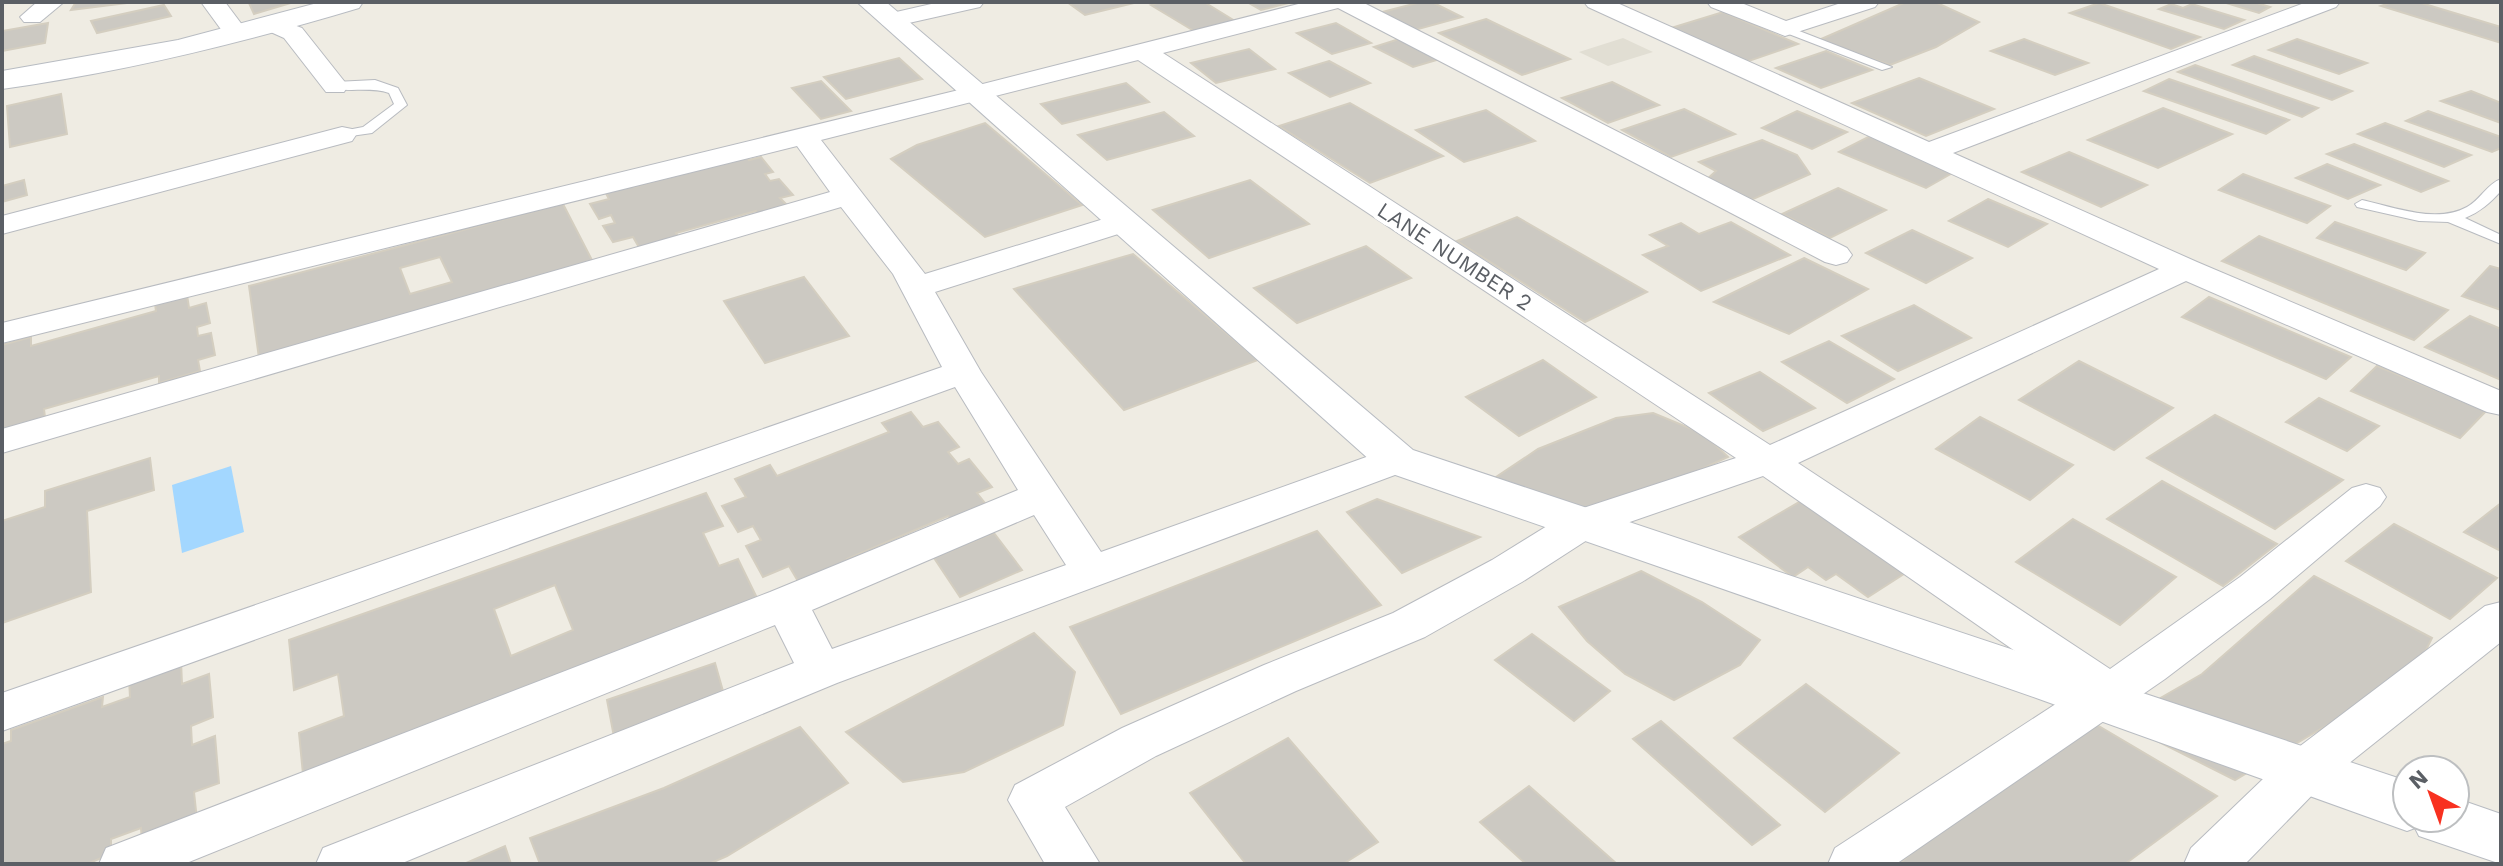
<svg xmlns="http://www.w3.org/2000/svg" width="2503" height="866" viewBox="0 0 2503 866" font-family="'Work Sans',sans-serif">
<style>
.education{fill:#e1ded3}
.water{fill:#a3d7ff}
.building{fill:#ccc9c2;stroke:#d4cec0;stroke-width:2;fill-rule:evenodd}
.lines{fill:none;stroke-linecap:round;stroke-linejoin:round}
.lane-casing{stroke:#b8bbc0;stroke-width:2}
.street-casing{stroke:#b8bbc0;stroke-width:2}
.secondary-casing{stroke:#b8bcc2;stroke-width:2}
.lane{fill:#fff;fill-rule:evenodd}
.street{fill:#fff;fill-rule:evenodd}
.secondary{fill:#fff;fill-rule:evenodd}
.labels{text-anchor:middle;stroke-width:8;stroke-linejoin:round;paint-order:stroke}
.street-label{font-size:22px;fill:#5b5f65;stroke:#fff}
</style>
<rect width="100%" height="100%" fill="#efece3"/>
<polygon class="education" points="1623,38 1653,52 1608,66 1579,52"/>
<polygon class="water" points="231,466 244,532 182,553 172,485"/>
<g class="building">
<polygon points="76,2 135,2 71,10"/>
<polygon points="294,2 254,14 249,3 256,2"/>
<polygon points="1067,2 1138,2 1085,15"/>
<polygon points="1161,2 1204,2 1235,21 1194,31 1151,5"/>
<polygon points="1247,2 1292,2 1261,10"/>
<polygon points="1421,2 1432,2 1462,17 1411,31 1378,13"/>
<polygon points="1906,2 1935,2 1979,22 1936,47 1890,65 1819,40"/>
<polygon points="2223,2 2260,2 2257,3 2270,7 2259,13"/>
<polygon points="2392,2 2418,2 2501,27 2501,43 2381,6"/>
<polygon points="2099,3 2200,37 2171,49 2070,13"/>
<polygon points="2171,4 2183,8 2192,4 2244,20 2224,29 2159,9"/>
<polygon points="164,5 171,16 97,33 91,21"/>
<polygon points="1723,12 1798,44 1743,63 1668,29"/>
<polygon points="1486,19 1570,59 1522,75 1439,33"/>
<polygon points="48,23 45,43 2,51 2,31"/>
<polygon points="1336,23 1371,43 1332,54 1297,33"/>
<polygon points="1399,39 1440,59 1413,67 1374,47"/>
<polygon points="2024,39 2088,63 2055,75 1991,51"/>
<polygon points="2297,39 2367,63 2339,74 2269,50"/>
<polygon points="1249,49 1275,69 1216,83 1191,63"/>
<polygon points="1826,51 1872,70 1821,88 1776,68"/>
<polygon points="2254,56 2352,91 2332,100 2233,65"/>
<polygon points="899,58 922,79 846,99 824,77"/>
<polygon points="1329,61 1370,83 1330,97 1289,73"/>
<polygon points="2195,65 2318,108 2302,117 2178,72"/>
<polygon points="1919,78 1994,109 1926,136 1852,103"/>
<polygon points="2169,79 2289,120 2266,134 2144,91"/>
<polygon points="821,81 851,111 821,119 792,88"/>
<polygon points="1612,82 1659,105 1608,123 1562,98"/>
<polygon points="1126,83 1149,102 1062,124 1041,104"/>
<polygon points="2471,91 2501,103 2501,123 2441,101"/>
<polygon points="61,94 67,134 10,147 7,106"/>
<polygon points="1350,103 1443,156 1370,183 1279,126"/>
<polygon points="2163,108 2232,134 2158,168 2088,140"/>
<polygon points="1684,109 1735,134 1671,157 1622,130"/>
<polygon points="1486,110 1535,141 1464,162 1416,130"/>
<polygon points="1797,111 1847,132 1812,149 1762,128"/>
<polygon points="2428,111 2501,137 2501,148 2492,152 2406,121"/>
<polygon points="1164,112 1194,136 1107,160 1078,135"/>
<polygon points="985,123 1082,205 985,237 891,159 917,145"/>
<polygon points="2385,123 2471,155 2444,167 2358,134"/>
<polygon points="1870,136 1956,171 1926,188 1839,152"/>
<polygon points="1762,140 1797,155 1810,174 1751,200 1704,182 1716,171 1699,162"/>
<polygon points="2354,144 2448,181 2421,192 2327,154"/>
<polygon points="742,151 749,160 761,157 773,172 765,174 770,181 779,179 793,195 780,198 788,206 759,215 756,211 676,233 679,238 640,249 633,237 613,242 603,226 615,223 611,215 599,219 590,204 609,199 603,188 630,181 634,187 723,163"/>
<polygon points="2069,152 2147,185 2101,207 2022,172"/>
<polygon points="2327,164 2380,185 2348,199 2296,178"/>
<polygon points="2243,174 2330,206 2307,223 2219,190"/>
<polygon points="24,180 27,195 2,202 2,186"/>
<polygon points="1250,180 1309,224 1209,258 1153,210"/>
<polygon points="1838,188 1886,210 1830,238 1782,214"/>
<polygon points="1988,199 2047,224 2008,247 1949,221"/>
<path d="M563 204 594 264 259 358 249 286ZM440 257 452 282 410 294 400 268Z"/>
<polygon points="1517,217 1647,292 1585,322 1457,241"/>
<polygon points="1731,222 1790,255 1701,291 1643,255 1668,246 1650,235 1681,223 1699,234"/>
<polygon points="2335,222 2425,253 2406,270 2317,238"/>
<polygon points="1912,230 1972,258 1926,283 1866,253"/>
<polygon points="2259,236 2448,310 2414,340 2222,261"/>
<polygon points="1366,246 1411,278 1297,323 1254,288"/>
<polygon points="1133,254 1258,360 1124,410 1014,289"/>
<polygon points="1804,258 1868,289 1789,334 1714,302"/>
<polygon points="2490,266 2501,269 2501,310 2462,296"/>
<polygon points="804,277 849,336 765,363 724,301"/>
<polygon points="187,295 189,308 206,303 210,323 197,327 198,336 211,333 215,355 198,360 200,371 159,383 159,376 44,409 45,417 2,429 2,345 31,337 31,346 156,311 155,304"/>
<polygon points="2209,297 2351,357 2326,379 2182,317"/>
<polygon points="1914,305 1971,338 1898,371 1842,336"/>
<polygon points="2470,316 2501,329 2501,380 2425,347"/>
<polygon points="1829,341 1894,379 1847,403 1782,362"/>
<polygon points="1543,360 1596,397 1519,436 1466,397"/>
<polygon points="2079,361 2173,408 2114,450 2019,400"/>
<polygon points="2377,366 2486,411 2460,438 2351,391"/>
<polygon points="1760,372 1815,408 1763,431 1709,393"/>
<polygon points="2319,398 2379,426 2347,451 2286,422"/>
<polygon points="911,412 923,427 938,422 959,447 948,452 958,464 969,459 992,487 977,493 989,508 954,524 948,516 847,559 852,567 802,588 789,566 763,577 746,546 761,540 753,526 738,532 722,506 746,497 735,479 770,465 777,476 889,432 882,423"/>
<polygon points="1653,413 1704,434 1728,457 1633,500 1578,513 1493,479 1538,449 1616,418"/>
<polygon points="2215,415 2343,480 2275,529 2147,458"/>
<polygon points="1980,417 2073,465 2030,500 1936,449"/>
<polygon points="150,458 154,490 87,511 91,592 2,623 2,521 45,507 45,491"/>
<polygon points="2162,481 2277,544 2223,586 2107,519"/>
<path d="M706 493 723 526 703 533 719 566 738 559 757 598 303 774 299 733 344 716 338 674 294 690 289 640ZM555 585 573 630 511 656 494 609Z"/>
<polygon points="1377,499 1480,537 1402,573 1347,512"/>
<polygon points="1801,501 1907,572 1868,597 1836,574 1826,580 1808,567 1793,577 1739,537"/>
<polygon points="2501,503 2501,551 2464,532"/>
<polygon points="2073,519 2176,577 2120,625 2016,562"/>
<polygon points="2394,524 2497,578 2450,619 2346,561"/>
<polygon points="1317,531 1381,605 1121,714 1070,627"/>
<polygon points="994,533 1022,570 960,597 934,558"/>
<polygon points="1641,571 1702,602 1760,640 1740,665 1674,700 1625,674 1587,641 1559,607"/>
<polygon points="2314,576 2432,638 2422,658 2339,718 2235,780 2119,722 2202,674"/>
<polygon points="1034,633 1075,672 1063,725 964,772 903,782 846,732"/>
<polygon points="1532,634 1610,691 1574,721 1495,660"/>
<polygon points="181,661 182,684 209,674 213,717 191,726 192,745 215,736 219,783 194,792 197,820 142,843 141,828 111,839 111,854 87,864 2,864 2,744 11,741 11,730 103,697 102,707 130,697 129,679"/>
<polygon points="715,663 725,698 614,737 607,700"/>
<polygon points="1806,684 1899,753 1825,812 1734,738"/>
<polygon points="1661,721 1780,825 1752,845 1633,739"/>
<polygon points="2092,722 2217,796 2125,864 1899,864 1972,800"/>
<polygon points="800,727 848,783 727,856 709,864 540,864 530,838 664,788"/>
<polygon points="1288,738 1378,842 1343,864 1246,864 1190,793"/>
<polygon points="1529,786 1617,864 1526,864 1480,822"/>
<polygon points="505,846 511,864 464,864"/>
</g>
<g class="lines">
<defs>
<g id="lane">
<polygon points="1781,27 1789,27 1892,67 1882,70 1781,31"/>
<path d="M375 80 398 88 407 105 372 133 337 138V132L363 127 394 104 389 93C370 86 341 94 329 86L335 82Z"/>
<path d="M2501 179V191C2490 203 2480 212 2465 218L2501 235V244L2448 222 2419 221 2357 207 2355 204 2362 200C2394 207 2436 224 2467 207 2480 200 2487 184 2501 179Z"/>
</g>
<g id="street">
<polygon points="37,2 64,2 40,22 24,22 20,17"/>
<polygon points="201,2 225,2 249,34 246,39 228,39"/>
<polygon points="940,2 984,2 980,7 891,27 883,25 879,20 883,15"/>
<path d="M1306 2H1362L1847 248 1852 255 1847 262 1836 265 1825 262 1338 8 1163 53 1770 445 2159 269 1588 7 1584 2H1615L1929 142 2307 2H2340L2336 7 1953 153 2197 262 2501 391V415L2487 412 2186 281 1798 463 2110 669 2240 577 2352 488 2366 484 2380 488 2386 497 2380 506 2270 599 2165 679 1896 864H1828L1835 848 2074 692 1763 476 1598 533 1522 582 1425 637 1296 691 1156 756 1065 807 1100 864H1045L1008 800 1015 785 1122 728 1264 665 1393 613 1492 560 1568 513 1736 458 1138 60 821 140 925 274 1123 213 1134 215 1138 222 1134 229 935 292 981 372 1101 552 1383 451 1397 447 1411 451 1416 460 1411 469 837 683 400 864H316L323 848 794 663 775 625 184 864H99L106 848 770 592 1018 490 955 387 2 731V693L942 367 893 274 841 207 2 453V429L830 192 797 146 2 343V323L971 87ZM1034 515 1066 565 832 649 812 610Z"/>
<polygon points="1707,2 1739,2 1786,21 1844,2 1879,2 1875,7 1785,36 1711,7"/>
<polygon points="272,17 302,28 348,86 344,92 326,92 284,38 264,29 260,24 264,19"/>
<polygon points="342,127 352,129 356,135 352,141 2,234 2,216"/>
<polygon points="2501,602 2501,642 2323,784 2245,864 2184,864 2191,848 2287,756 2485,606"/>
</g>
<g id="secondary">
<path d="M321 2H363L359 8C242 43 124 72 2 89V71L178 40Z"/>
<polygon points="857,2 886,2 1413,450 2407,781 2407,818 2455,818 2455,798 2501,814 2501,864 2419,836 2415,828 2407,831 2039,699 1381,470"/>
</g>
</defs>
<use href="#lane" class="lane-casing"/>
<use href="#street" class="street-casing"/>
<use href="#secondary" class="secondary-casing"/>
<use href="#lane" class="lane"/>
<use href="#street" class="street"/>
<use href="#secondary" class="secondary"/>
</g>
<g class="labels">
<g class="street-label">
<text transform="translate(1455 256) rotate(33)" y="8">LANE NUMBER 2</text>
</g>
</g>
<rect width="2503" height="866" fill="none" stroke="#5b5f65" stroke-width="8"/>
<g transform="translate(2431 794) rotate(319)"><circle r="38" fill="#ffffff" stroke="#bdbfc1" stroke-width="2"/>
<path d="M0-6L14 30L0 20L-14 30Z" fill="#f83120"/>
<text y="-12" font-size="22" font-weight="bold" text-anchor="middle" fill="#5b5f65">N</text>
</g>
</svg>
